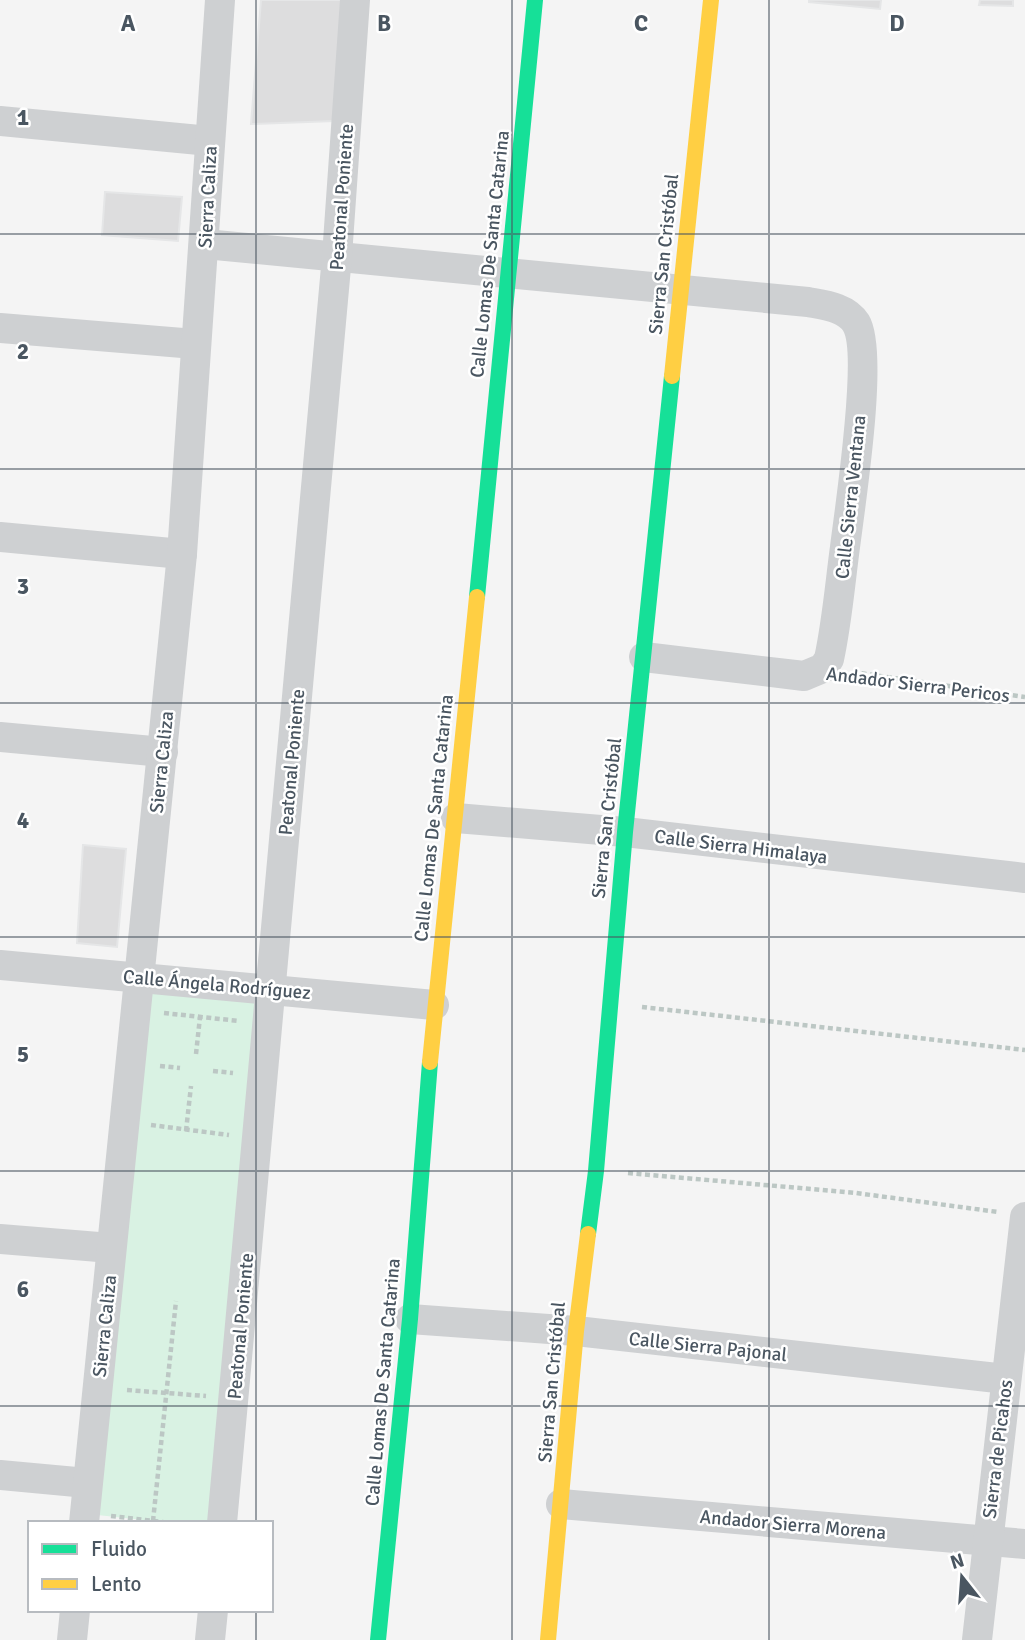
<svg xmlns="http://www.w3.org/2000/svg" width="1025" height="1640" viewBox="0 0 1025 1640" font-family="Signika,sans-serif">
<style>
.green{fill:#d9f2e3}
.building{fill:#ddddde;stroke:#e5e6e7;stroke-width:2}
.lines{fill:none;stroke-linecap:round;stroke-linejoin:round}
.path{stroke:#bcc7c4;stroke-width:4.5;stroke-dasharray:5 3.5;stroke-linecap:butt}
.street{stroke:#ced0d2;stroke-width:30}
.fast{stroke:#16e098;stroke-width:16}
.slow{stroke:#ffcf43;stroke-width:16}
.grid{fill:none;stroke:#4a5661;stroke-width:2;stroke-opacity:0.55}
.labels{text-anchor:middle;stroke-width:5;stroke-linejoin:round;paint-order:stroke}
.street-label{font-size:19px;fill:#4a5661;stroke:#fff}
.grid-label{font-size:23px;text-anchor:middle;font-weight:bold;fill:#4a5661;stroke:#fff;stroke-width:5;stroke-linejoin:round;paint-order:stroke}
</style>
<rect width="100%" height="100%" fill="#f4f4f4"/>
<polygon class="green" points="133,968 273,982 219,1523 171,1523 79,1513"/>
<g class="building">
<polygon points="261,0 344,0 334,121 251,124"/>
<polygon points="809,0 881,0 880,9 809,2"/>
<polygon points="980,0 1013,0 1013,6 979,5"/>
<polygon points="105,192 182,197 178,241 102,235"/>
<polygon points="83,845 126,849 117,947 77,943"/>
</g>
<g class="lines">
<g class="path">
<polyline points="853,672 1025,697"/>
<polyline points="642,1007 1025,1050"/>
<polyline points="164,1013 239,1021"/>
<polyline points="196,1054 200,1017"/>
<polyline points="160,1066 180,1068"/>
<polyline points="213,1071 233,1073"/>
<polyline points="151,1125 229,1135"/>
<polyline points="186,1131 191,1086"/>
<polyline points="628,1173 856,1193 998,1212"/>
<polyline points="127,1390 206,1396"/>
<polyline points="111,1516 171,1523"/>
<polyline points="153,1521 176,1301"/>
</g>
<g class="street">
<polyline points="0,121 210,141"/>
<path d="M205 244 808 302C824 305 846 307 856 323 874 353 850 506 845 547 840 584 837 622 829 659L823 668 804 676 644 657"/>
<polyline points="0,328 195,344"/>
<polyline points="0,537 182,554"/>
<polyline points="0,737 163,752"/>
<polyline points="456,818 625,832 1025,878"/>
<polyline points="0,965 434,1005"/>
<polyline points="0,1239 111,1248"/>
<polyline points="410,1319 576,1331 1006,1379"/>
<polyline points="0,1475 87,1483"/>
<polyline points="561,1504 1025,1544"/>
<polyline points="84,1523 182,554 220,0"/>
<polyline points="222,1523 337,256 355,0"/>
<polyline points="72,1640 75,1610"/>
<polyline points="210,1640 213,1610"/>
<polyline points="977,1640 1025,1217"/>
</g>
<g class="fast">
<polyline points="477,597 535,0"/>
<polyline points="588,1234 596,1171 625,832 672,376"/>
<polyline points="378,1640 410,1319 430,1062"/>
</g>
<g class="slow">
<polyline points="672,376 711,0"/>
<polyline points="430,1062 477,597"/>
<polyline points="548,1640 576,1331 588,1234"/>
</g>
</g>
<path class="grid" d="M256 0V1523M512 0V1640M769 0V1640M0 234H1025M0 469H1025M0 703H1025M0 937H1025M0 1171H1025M0 1406H1025M256 1610V1640"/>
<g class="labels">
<g class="street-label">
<text transform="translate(207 197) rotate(-87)" y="7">Sierra Caliza</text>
<text transform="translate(341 197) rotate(-86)" y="7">Peatonal Poniente</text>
<text transform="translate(489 254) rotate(-84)" y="7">Calle Lomas De Santa Catarina</text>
<text transform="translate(663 254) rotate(-84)" y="7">Sierra San Cristóbal</text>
<text transform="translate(850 497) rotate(-84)" y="7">Calle Sierra Ventana</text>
<text transform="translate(918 684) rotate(7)" y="7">Andador Sierra Pericos</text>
<text transform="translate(161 762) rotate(-84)" y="7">Sierra Caliza</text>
<text transform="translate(291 762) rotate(-85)" y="7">Peatonal Poniente</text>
<text transform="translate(433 818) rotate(-84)" y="7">Calle Lomas De Santa Catarina</text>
<text transform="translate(606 818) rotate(-84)" y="7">Sierra San Cristóbal</text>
<text transform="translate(741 846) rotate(7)" y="7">Calle Sierra Himalaya</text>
<text transform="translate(217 984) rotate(5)" y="7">Calle Ángela Rodríguez</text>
<text transform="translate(104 1326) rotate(-84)" y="7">Sierra Caliza</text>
<text transform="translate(240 1326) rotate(-85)" y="7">Peatonal Poniente</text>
<text transform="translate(708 1346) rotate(6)" y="7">Calle Sierra Pajonal</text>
<text transform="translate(382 1382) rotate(-85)" y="7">Calle Lomas De Santa Catarina</text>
<text transform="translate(551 1382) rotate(-85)" y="7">Sierra San Cristóbal</text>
<text transform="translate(997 1449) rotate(-83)" y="7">Sierra de Picahos</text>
<text transform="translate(793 1524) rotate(5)" y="7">Andador Sierra Morena</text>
</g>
</g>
<g class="grid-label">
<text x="128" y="31">A</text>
<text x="384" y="31">B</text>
<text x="641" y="31">C</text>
<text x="897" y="31">D</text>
<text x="23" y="125">1</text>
<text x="23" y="359">2</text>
<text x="23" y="594">3</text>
<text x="23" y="828">4</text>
<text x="23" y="1062">5</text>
<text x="23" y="1297">6</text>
</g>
<rect x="28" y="1521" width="245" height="91" fill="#ffffff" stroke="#b7bbc0" stroke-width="2"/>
<rect x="42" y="1544" width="35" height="10" fill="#16e098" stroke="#b7bbc0" stroke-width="2"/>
<text x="91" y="1556" font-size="21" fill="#4a5661">Fluido</text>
<rect x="42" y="1579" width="35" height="10" fill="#ffcf43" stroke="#b7bbc0" stroke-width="2"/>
<text x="91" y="1591" font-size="21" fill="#4a5661">Lento</text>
<g transform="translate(962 1577) rotate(343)" stroke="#ffffff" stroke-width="5" paint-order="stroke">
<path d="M0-5L12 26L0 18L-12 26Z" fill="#4a5661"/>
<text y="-10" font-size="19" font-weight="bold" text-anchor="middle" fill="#4a5661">N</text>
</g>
</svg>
